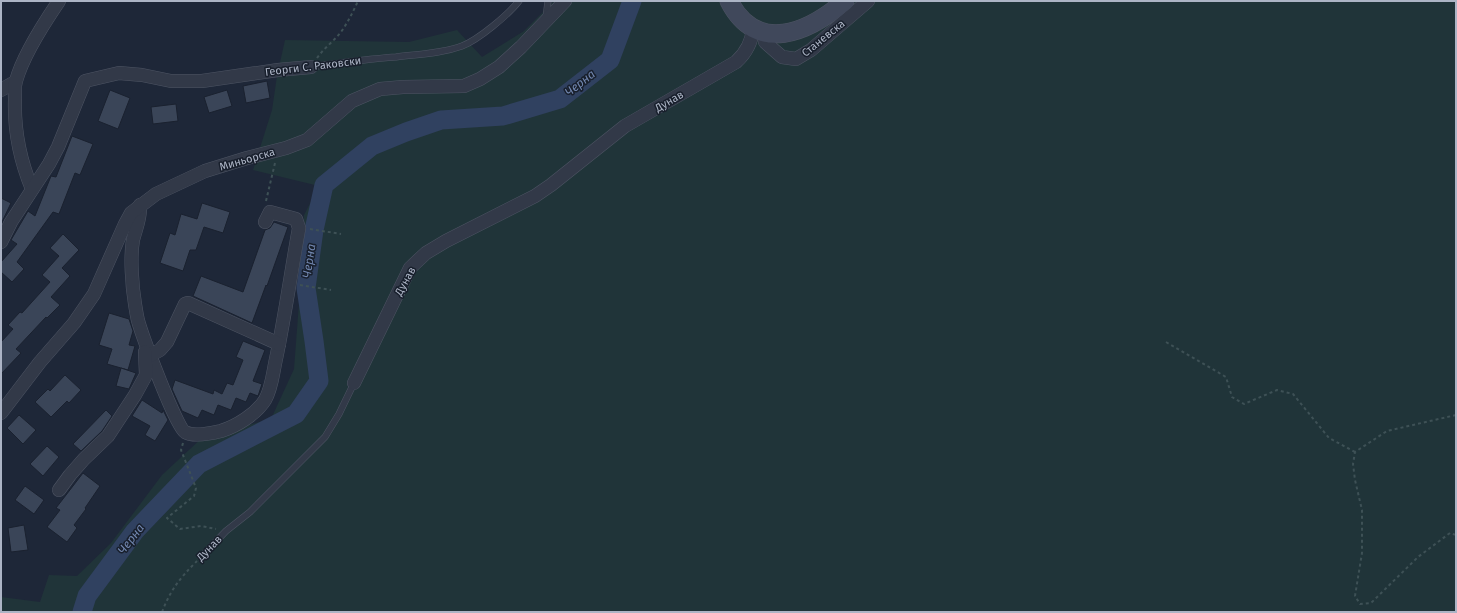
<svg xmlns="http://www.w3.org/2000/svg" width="1457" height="613" viewBox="0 0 1457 613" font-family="'Fira Sans',sans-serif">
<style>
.green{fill:#203439}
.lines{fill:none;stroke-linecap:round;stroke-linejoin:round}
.river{stroke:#304160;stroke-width:19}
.building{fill:#3a4558;stroke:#1a212f}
.lane-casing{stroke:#4d5463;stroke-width:7}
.street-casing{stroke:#4d5463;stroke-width:14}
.secondary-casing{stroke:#4d5463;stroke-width:19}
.path{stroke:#3e5156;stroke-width:2;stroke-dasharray:3 3;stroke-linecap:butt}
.lane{stroke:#323948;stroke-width:6}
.street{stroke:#323948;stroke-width:13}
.secondary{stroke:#40485b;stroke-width:18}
.labels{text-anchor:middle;stroke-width:3;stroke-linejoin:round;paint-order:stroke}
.street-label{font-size:11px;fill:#acb4c5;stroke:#181f2c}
.water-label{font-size:12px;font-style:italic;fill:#7287b0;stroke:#181f2c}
</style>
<rect width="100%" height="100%" fill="#1e2738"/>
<polygon class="green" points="554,1 1456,1 1456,612 1,612 1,597 40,602 49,575 77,576 111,543 162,475 203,437 271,419 294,369 299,303 299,261 304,215 319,186 253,170 272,110 277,76 285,40 409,42 457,30 482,57 524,31"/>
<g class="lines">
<polyline class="river" points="82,612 87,596 135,531 199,464 296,414 319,381 314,341 306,288 314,230 324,185 372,146 406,132 441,120 503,116 560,99 610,60 632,1"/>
</g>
<g class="building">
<polygon points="267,81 270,98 246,103 243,86"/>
<polygon points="110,90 130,98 118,129 98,121"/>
<polygon points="227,90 232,106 209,113 204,97"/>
<polygon points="176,104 178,121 153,124 151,107"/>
<polygon points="72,136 93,144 80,175 75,173 59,214 53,212 17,262 24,269 12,282 1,272 1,262 17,244 11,240 28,211 35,216 51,176 56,177"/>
<polygon points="1,198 11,203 1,224"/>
<polygon points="202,203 230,212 223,233 204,227 196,250 190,250 183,271 160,263 170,233 175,235 181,214 197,219"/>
<polygon points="274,222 288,227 267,286 266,285 252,323 193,296 201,276 243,292 265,230 270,228"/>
<polygon points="63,234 79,250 62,268 70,276 51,297 60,305 47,318 46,317 16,349 21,353 1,374 1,342 13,329 8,325 20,312 22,313 50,282 42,275 59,256 50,248"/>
<polygon points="109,313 129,319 133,331 129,345 135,346 128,370 107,364 112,349 99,345"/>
<polygon points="243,341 265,350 253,381 262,384 258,396 250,393 246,402 236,398 231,410 218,405 214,415 202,410 198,418 182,411 172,389 175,380 213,394 214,390 222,394 227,383 233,385 243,360 236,357"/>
<polygon points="121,368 136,373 129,389 116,386"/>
<polygon points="65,375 81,390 69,403 67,401 51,417 35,402 48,389 50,391"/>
<polygon points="142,400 162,413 163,410 168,420 155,441 145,435 150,426 132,416"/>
<polygon points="106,410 112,416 102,431 81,451 73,444"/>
<polygon points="19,415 36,430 23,444 7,428"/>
<polygon points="47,446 59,457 43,476 30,464"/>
<polygon points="83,473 100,486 85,508 86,509 74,525 77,528 67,542 47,527 60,510 56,508"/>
<polygon points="25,486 44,500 34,514 15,500"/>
<polygon points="24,525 28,550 11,552 8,528"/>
</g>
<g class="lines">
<defs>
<g id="lane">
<polyline points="546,18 548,1"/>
<path d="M311 67C339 63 367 59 396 57 418 54 440 54 462 46 478 40 508 15 519 1"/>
<polyline points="202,556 226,531 250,512 325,437 339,414 354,383"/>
</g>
<g id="street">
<polyline points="763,32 765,42 782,57 796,59 811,50 868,1"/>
<polyline points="1,90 15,82"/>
<path d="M32 189C20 160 14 131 15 100 15 94 14 87 16 81 23 55 44 23 59 1"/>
<path d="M140 205C141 218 136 228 133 240 130 257 132 286 135 304 136 310 137 318 139 324 144 340 176 427 185 432 193 437 213 433 221 431 237 426 256 414 265 400 272 388 273 372 276 359 285 316 291 272 299 228L296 219 270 212 265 222"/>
<polyline points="1,242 11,222 49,164 58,147 85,81 119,73 142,75 171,81 202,81 278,70 311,67"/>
<polyline points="151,355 160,350 167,342 185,304 188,303 279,344"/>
<path d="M354 383 410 268 426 253 446 241 535 196 551 185 625 126 736 62C747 52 752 42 753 28"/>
<polyline points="1,413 40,362 74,323 94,294 125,224 131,213 156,194 205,171 247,158 286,148 307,140 352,101 380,89 403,87 464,86 480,79 499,67 521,47 565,1"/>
<polyline points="59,490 70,475 84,459 108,436 135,395 146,375 145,352"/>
</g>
<path id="secondary" d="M729 1C757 56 809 32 845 1"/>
</defs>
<use href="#lane" class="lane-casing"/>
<use href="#street" class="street-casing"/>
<use href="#secondary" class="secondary-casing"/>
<g class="path">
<path d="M317 58C324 48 334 41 341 32 348 22 353 12 358 1"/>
<polyline points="266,201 275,163"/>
<polyline points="310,229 341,234"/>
<polyline points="300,285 331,290"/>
<polyline points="1166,342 1226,377 1232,397 1244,404 1277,390 1293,394 1329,438 1355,452"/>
<polyline points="1456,415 1387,431 1355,452 1353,464 1355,480 1362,510 1362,553 1355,596 1360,604 1371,603 1418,557 1450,533 1456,535"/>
<polyline points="183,443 181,450 196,488 194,496 167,518 180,529 201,526 216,529"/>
<path d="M162 612C171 589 180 578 197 561"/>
</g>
<use href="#lane" class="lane"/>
<use href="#street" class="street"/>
<use href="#secondary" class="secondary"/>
</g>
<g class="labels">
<g class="street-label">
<text transform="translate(823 38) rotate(-39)" y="4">Станевска</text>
<text transform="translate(313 66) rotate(-7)" y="4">Георги С. Раковски</text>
<text transform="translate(669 101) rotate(-30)" y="4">Дунав</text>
<text transform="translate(247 159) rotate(-16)" y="4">Миньорска</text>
<text transform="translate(405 281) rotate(-61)" y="4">Дунав</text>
<text transform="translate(209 548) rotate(-46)" y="4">Дунав</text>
</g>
<g class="water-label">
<text transform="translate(580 83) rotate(-38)" y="4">Черна</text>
<text transform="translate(309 261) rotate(-82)" y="4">Черна</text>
<text transform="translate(131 539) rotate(-52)" y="4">Черна</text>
</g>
</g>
<rect width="1457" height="613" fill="none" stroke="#acb4c5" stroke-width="4"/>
</svg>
